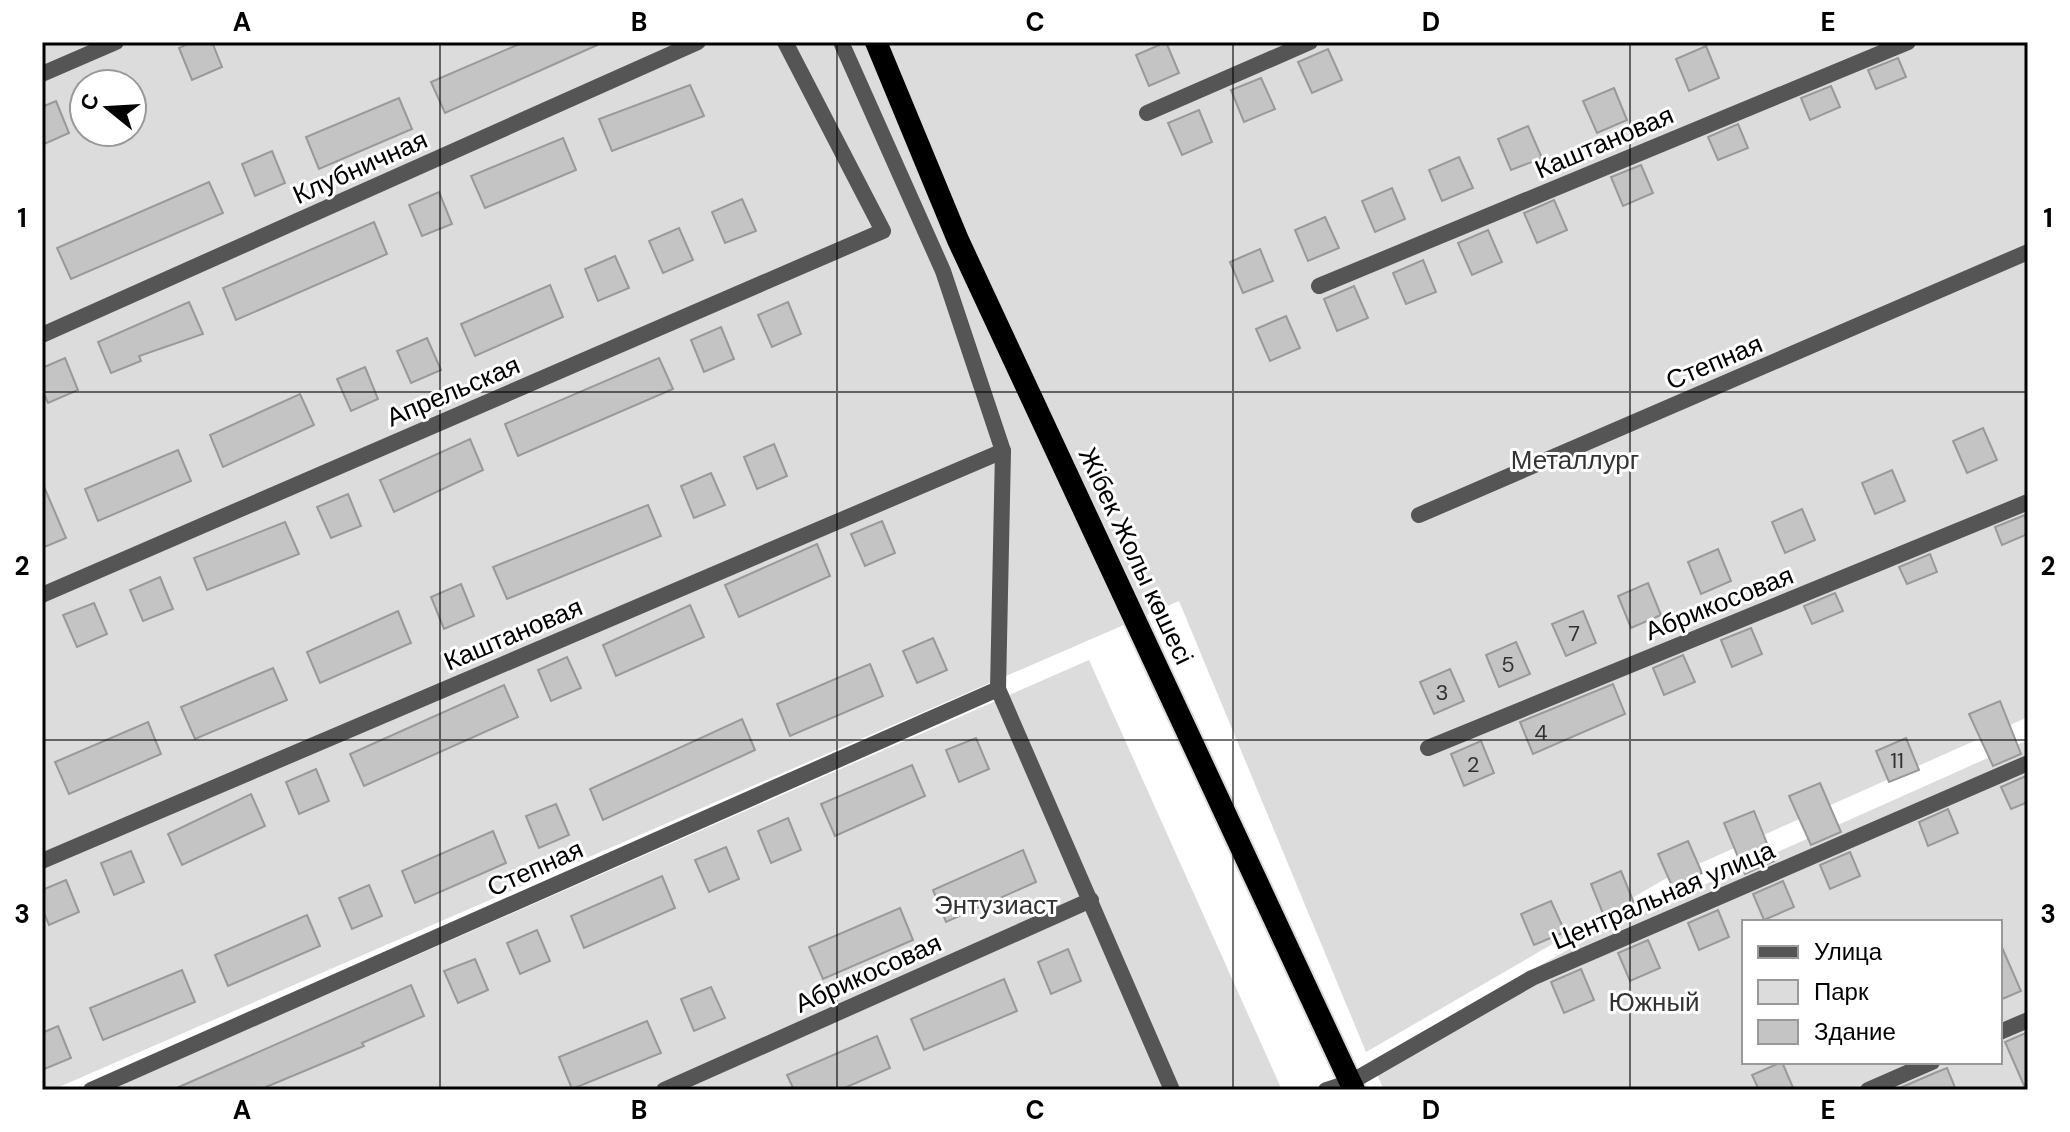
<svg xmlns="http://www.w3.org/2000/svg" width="2070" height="1132" viewBox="0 0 2070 1132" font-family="'DM Sans',sans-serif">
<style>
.green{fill:#dcdcdc;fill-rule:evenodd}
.building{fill:#c4c4c4;stroke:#999;stroke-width:2}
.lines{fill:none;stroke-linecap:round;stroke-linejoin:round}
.trunk-casing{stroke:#dbdbdb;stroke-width:26}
.minor{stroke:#555;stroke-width:16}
.trunk{stroke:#000;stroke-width:22}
.grid{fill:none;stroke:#000;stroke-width:2;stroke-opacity:0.55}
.labels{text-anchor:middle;stroke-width:6;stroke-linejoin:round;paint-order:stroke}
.number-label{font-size:22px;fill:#313131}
.street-label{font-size:26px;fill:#000;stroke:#fff}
.park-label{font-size:26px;fill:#333;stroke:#fff}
.neatline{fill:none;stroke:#000;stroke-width:3}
.grid-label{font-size:26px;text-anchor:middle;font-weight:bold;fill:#000}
</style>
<rect width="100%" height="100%" fill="#fff"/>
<g class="green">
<path d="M42 42H2028V717L1665 879 1366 1052 1179 601 52 1090H42ZM84 84H132V132H84Z"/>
<polygon points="1089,660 1282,1090 110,1090"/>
<path d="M2028 740V1090H1384L1371 1061 1603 930ZM1744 922H2000V1062H1744Z"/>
</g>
<g class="building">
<polygon points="192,42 212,42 222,67 192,80 179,48"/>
<polygon points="524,42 604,42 445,113 431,82"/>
<polygon points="1166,42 1179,73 1149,86 1136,55"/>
<polygon points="1706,46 1719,78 1689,91 1676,59"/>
<polygon points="1328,49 1342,80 1312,93 1298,62"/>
<polygon points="1898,58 1906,77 1876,89 1868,70"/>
<polygon points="1261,78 1275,109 1244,122 1231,90"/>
<polygon points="690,85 704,116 612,151 599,119"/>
<polygon points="1831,86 1840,107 1810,120 1801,98"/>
<polygon points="1614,88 1627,120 1597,133 1583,101"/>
<polygon points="399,98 412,129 319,169 306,137"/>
<polygon points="56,101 69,133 42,145 42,107"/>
<polygon points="1199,110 1212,142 1182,155 1168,123"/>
<polygon points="1738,124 1748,148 1718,160 1708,137"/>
<polygon points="1528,126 1542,158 1511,170 1498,139"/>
<polygon points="563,138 576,170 485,208 471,176"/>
<polygon points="272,151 285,183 255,196 242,164"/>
<polygon points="1459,157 1473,188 1442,201 1429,170"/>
<polygon points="1641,165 1653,193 1623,206 1611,177"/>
<polygon points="209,182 223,213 71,279 57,248"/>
<polygon points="1392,188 1405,219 1375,232 1362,201"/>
<polygon points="439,192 452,224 422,236 409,205"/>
<polygon points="742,199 756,231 725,243 712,212"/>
<polygon points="1554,200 1567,230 1537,243 1524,213"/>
<polygon points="1325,217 1339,248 1308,261 1295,230"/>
<polygon points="374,222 387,254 236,320 223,288"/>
<polygon points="679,228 693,260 663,273 649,241"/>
<polygon points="1488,230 1502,262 1472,275 1458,243"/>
<polygon points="1260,249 1273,281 1243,293 1230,262"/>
<polygon points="615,256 629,288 598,301 585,269"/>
<polygon points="1423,260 1436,292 1406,304 1393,273"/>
<polygon points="550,285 563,317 475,356 461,324"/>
<polygon points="1354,286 1368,318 1337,331 1324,299"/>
<polygon points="189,302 203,334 139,356 141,361 111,373 98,342"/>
<polygon points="788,302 801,334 772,347 758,315"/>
<polygon points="1286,316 1300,348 1270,361 1256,329"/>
<polygon points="721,327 734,359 704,372 691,340"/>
<polygon points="427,338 441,370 411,383 397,351"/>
<polygon points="65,358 78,390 48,403 42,389 42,368"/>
<polygon points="659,358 673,389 518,456 505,424"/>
<polygon points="365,367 378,399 351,411 337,379"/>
<polygon points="300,394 314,425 223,467 210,435"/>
<polygon points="1983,428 1997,460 1967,473 1953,441"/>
<polygon points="470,439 483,470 394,512 380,480"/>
<polygon points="774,444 787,476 757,489 744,457"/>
<polygon points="178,450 191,481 98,521 85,489"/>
<polygon points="1892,470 1905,501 1875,514 1862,483"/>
<polygon points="711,473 725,505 694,518 681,486"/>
<polygon points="42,482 66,538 42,548"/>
<polygon points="348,494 361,526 331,538 317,507"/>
<polygon points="648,505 661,536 507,599 493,567"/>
<polygon points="1802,509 1815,540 1785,553 1772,522"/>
<polygon points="2025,515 2028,534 2002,545 1995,527"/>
<polygon points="882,521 895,553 865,566 851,534"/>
<polygon points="285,522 299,554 207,590 194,558"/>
<polygon points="817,544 830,576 739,617 725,585"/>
<polygon points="1718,549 1731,581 1701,594 1688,562"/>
<polygon points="1930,554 1937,572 1907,584 1899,567"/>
<polygon points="160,577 173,609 143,621 130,590"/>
<polygon points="1648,583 1661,615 1631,628 1618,596"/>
<polygon points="461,584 474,616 444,629 431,597"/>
<polygon points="1835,593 1843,611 1812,624 1804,606"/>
<polygon points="94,603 107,634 77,647 63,615"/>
<polygon points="690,605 704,637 616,676 603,645"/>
<polygon points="398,611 411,643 320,683 307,652"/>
<polygon points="1583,611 1596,643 1566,656 1552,624"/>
<polygon points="1751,628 1762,654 1732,667 1721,640"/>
<polygon points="933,638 947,670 917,683 903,651"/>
<polygon points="1516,642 1530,674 1499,687 1486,655"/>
<polygon points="1683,655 1695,682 1664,695 1653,668"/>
<polygon points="567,657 581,688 551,701 538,670"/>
<polygon points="870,664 883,696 790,736 777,704"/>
<polygon points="273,668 287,700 195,739 181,707"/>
<polygon points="1450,669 1464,701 1434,714 1420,682"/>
<polygon points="1613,684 1625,714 1533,754 1520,722"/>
<polygon points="504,685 518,717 364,786 350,754"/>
<polygon points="2000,701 2021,754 1993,766 1969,714"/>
<polygon points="742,719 755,750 603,820 590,789"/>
<polygon points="148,722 161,754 69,794 55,762"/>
<polygon points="976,738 989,769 959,782 946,750"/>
<polygon points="1906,738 1919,770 1889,782 1876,751"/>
<polygon points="1481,741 1494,773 1464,786 1451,754"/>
<polygon points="912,765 925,796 835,836 821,804"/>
<polygon points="316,769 329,801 299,814 286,782"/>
<polygon points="2028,775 2028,802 2011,809 2001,787"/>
<polygon points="1820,783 1841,832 1811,845 1789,796"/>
<polygon points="251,794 265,826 182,865 168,834"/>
<polygon points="556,804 569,835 539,848 526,816"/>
<polygon points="1948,809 1958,833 1928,846 1919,822"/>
<polygon points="1754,811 1774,861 1745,874 1724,823"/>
<polygon points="788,818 801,850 771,863 758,831"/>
<polygon points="493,831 506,863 415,903 402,871"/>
<polygon points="1688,841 1702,873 1672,886 1658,854"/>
<polygon points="726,847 739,879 709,892 695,860"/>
<polygon points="1023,850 1036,882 946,922 933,890"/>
<polygon points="131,851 144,882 114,895 101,863"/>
<polygon points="1850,852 1860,876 1830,889 1820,865"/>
<polygon points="1621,871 1634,903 1604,916 1591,884"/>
<polygon points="662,876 675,908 584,948 571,916"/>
<polygon points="66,880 79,912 49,925 42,908 42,890"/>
<polygon points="1783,881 1794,907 1764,920 1753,894"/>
<polygon points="369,885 382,916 352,929 339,898"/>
<polygon points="1551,901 1565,932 1534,945 1521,914"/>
<polygon points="900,908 913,940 823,979 809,947"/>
<polygon points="1718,910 1729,937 1699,950 1688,923"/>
<polygon points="307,915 320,946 228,986 215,955"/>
<polygon points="537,930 550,961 520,974 507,943"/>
<polygon points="1648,940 1660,968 1630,981 1618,953"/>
<polygon points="2000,943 2021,991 2000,1000"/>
<polygon points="1068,949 1081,981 1051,994 1038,962"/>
<polygon points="475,959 488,990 458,1003 444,971"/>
<polygon points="1581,969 1594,1000 1564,1013 1551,982"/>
<polygon points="182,970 195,1002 103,1040 90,1008"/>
<polygon points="1004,979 1017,1011 924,1050 911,1019"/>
<polygon points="411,985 424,1016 362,1043 364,1046 259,1090 172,1090"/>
<polygon points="711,987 725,1018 694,1031 681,999"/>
<polygon points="647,1021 661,1053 572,1089 559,1057"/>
<polygon points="58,1026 71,1058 42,1070 42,1033"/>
<polygon points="2028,1032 2028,1090 2026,1090 2005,1042"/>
<polygon points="877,1036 890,1068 840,1090 794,1090 787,1075"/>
<polygon points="1782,1062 1794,1090 1759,1090 1752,1075"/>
<polygon points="1947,1068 1956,1090 1895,1090 1937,1072"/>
</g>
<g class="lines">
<defs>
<polyline id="trunk" points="876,42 958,240 1354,1090"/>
</defs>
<use href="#trunk" class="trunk-casing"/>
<g class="minor">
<polyline points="841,42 943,271 1003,451 998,689 1172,1090"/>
<polyline points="42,74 116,42"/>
<polyline points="1147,113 1310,42"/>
<polyline points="1319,286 1908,42"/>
<polyline points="42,335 698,42"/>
<polyline points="1419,515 2028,252"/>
<polyline points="42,595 883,231 785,42"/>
<polyline points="1428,748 2028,502"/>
<polyline points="42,861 1003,451"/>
<polyline points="2000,1032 2028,1020"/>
<polyline points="91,1090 998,689"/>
<polyline points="664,1090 1091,900"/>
<polyline points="1326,1090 1351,1082 1532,978 2028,763"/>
<polyline points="1868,1090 1932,1062"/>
</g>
<use href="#trunk" class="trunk"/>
</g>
<path class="grid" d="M440 42V1090M837 42V1090M1233 42V1090M1630 42V1090M42 392H2028M42 740H2028"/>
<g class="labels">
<g class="number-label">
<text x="1574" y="641">7</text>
<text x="1508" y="672">5</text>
<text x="1442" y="700">3</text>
<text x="1541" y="740">4</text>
<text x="1897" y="768">11</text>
<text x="1473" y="772">2</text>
</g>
<g class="street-label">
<text transform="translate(1604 142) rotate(-23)" y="9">Каштановая</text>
<text transform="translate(360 167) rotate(-24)" y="9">Клубничная</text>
<text transform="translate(1714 362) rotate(-23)" y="9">Степная</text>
<text transform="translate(453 391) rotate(-23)" y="9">Апрельская</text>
<text transform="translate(1136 556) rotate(65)" y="9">Жібек Жолы көшесі</text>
<text transform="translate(1719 603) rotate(-22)" y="9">Абрикосовая</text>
<text transform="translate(513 634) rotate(-23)" y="9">Каштановая</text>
<text transform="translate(535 868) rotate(-24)" y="9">Степная</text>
<text transform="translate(1663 895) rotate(-23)" y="9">Центральная улица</text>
<text transform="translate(868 973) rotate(-24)" y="9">Абрикосовая</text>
</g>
<g class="park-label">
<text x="1575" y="469">Металлург</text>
<text x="996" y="914">Энтузиаст</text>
<text x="1654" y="1011">Южный</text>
</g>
</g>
<rect width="2070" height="1132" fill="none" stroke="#ffffff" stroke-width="88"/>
<rect x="1742" y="920" width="260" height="144" fill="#ffffff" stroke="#999999" stroke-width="2"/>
<rect x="1758" y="946" width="40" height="12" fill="#555555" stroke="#999999" stroke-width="2"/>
<text x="1814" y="960" font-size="24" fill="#000000">Улица</text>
<rect x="1758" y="980" width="40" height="24" fill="#dcdcdc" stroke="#999999" stroke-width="2"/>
<text x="1814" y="1000" font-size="24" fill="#000000">Парк</text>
<rect x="1758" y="1020" width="40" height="24" fill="#c4c4c4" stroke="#999999" stroke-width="2"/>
<text x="1814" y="1040" font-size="24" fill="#000000">Здание</text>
<g transform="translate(108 108) rotate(288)"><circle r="38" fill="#ffffff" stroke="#999999" stroke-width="2"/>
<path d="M0-6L14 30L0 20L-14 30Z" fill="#000000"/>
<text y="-12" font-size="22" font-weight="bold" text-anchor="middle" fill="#000000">С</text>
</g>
<rect x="44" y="44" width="1982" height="1044" class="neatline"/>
<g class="grid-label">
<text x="242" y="31">A</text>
<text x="639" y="31">B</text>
<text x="1035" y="31">C</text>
<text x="1431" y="31">D</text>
<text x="1828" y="31">E</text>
<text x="22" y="227">1</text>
<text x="2048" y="227">1</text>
<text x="22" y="575">2</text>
<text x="2048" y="575">2</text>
<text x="22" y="923">3</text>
<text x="2048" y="923">3</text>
<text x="242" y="1119">A</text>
<text x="639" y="1119">B</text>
<text x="1035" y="1119">C</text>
<text x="1431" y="1119">D</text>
<text x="1828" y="1119">E</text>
</g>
</svg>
